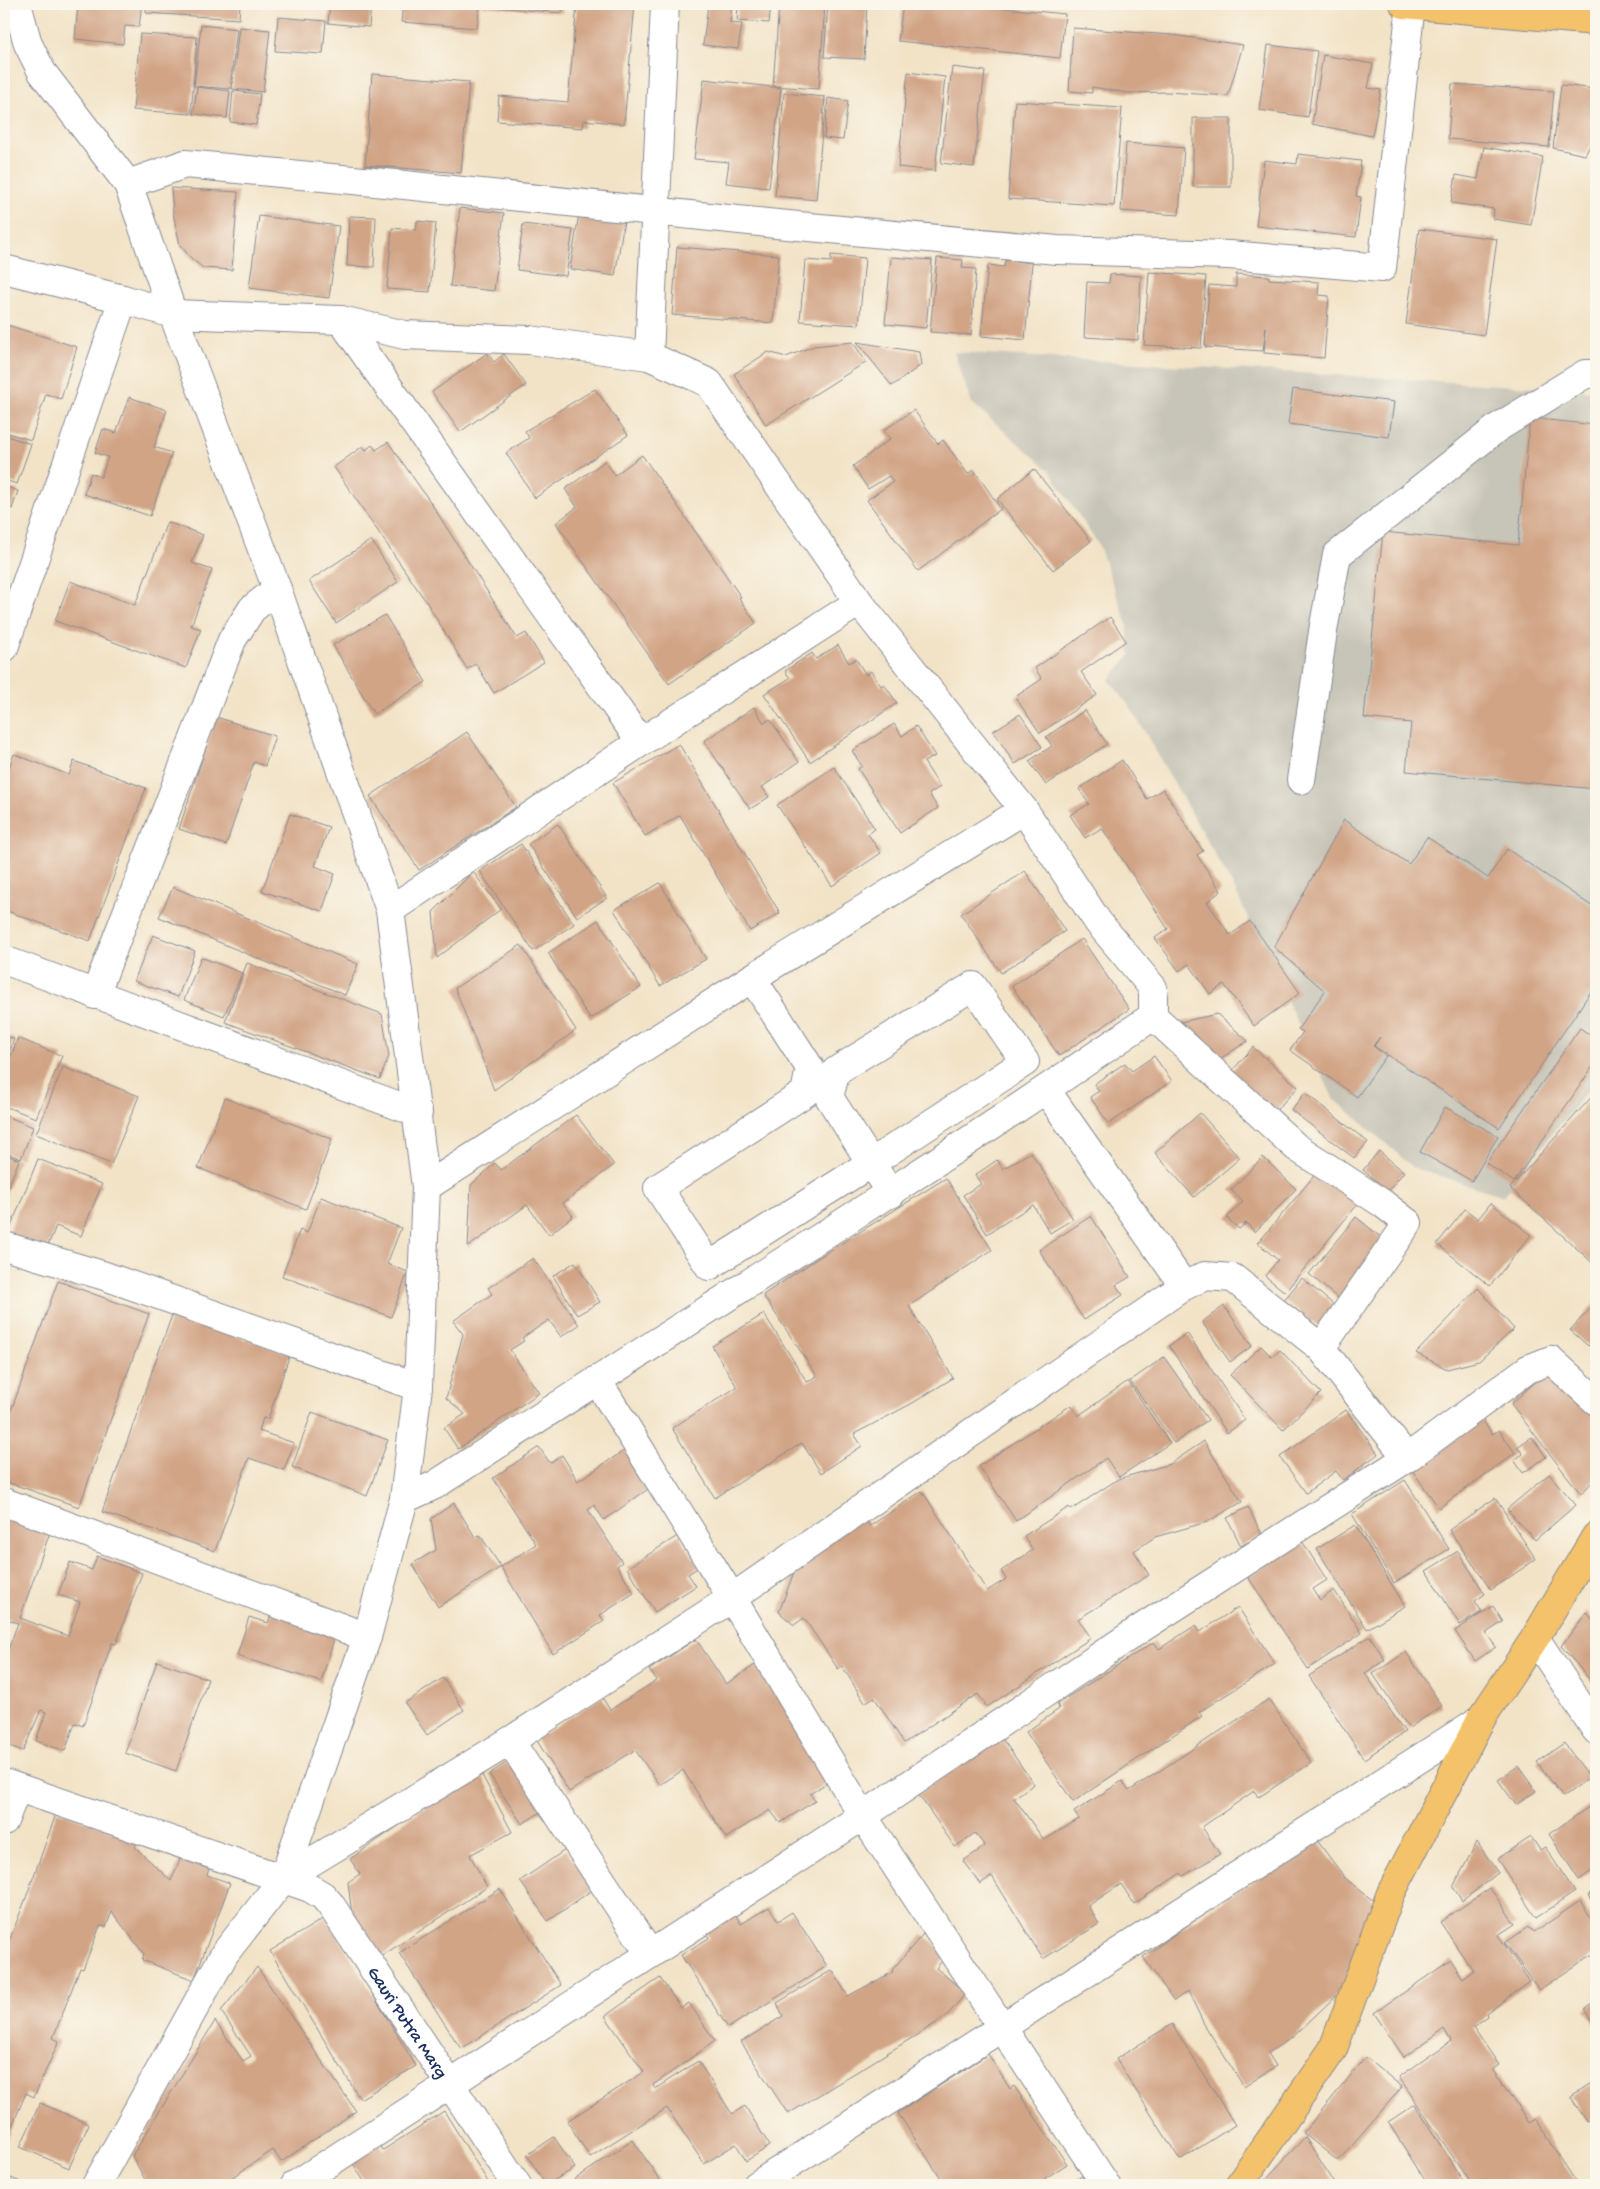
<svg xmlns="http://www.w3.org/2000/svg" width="1600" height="2189" viewBox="0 0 1600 2189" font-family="'Gochi Hand',sans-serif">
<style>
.industrial{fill:#c7c5b8}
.building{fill:#d1a486}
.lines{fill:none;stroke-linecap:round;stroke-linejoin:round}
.minor-casing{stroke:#868992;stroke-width:30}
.major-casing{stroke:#868992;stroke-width:30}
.minor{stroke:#fff;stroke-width:28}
.major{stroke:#f3c26a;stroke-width:28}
.labels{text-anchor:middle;stroke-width:4;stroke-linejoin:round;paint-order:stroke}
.street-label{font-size:18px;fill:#1b2f5e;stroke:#fbf7ec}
</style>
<rect width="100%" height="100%" fill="#fbf7ec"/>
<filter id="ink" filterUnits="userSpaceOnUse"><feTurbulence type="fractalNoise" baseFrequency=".02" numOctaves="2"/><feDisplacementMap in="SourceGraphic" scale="10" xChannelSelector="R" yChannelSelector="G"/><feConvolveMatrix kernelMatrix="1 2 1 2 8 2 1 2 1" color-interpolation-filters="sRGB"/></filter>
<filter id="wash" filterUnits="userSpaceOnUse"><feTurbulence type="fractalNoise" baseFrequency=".0096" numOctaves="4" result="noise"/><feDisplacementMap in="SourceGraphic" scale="20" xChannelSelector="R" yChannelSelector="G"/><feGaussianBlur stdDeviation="1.12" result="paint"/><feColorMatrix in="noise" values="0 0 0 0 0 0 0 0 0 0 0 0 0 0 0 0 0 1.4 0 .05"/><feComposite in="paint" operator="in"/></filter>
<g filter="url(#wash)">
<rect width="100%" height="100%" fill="#f2e3c7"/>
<polygon class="industrial" points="954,352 1596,391 1596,1080 1544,1144 1504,1196 1414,1168 1333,1098 1233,886 1131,708 1109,680 1130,655 1127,624 1099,546 1049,470 971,402"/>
<g id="blocks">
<g class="building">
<polygon points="78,4 142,4 139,27 125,26 123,44 75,39"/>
<polygon points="146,4 240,4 239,19 146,13"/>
<polygon points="330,4 371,4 369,27 328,23"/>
<polygon points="403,4 480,4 477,28 401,22"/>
<polygon points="483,4 563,4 562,13 483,6"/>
<polygon points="577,4 635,4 624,124 584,120 583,128 497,121 499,96 568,102"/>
<polygon points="708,4 732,4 730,23 742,24 738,49 703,45"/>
<polygon points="738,4 771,4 769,23 737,21"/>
<polygon points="779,4 825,4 819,89 773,86"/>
<polygon points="828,4 867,4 864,59 824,57"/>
<polygon points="903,4 964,4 1065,14 1060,58 898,41"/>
<polygon points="278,17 326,21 323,54 275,51"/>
<polygon points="201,25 237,29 230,89 194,86"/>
<polygon points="239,27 270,30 263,92 232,89"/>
<polygon points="1073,28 1172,35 1243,45 1228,96 1168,92 1127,93 1092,87 1092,93 1069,91"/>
<polygon points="140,34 197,37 191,114 133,110"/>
<polygon points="1268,45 1317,51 1308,117 1259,110"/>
<polygon points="1323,55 1373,64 1368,88 1381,90 1372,136 1312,124"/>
<polygon points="952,67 985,71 974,167 941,163"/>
<polygon points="908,72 945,77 935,171 898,167"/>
<polygon points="372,74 469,82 461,173 365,165"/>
<polygon points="704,79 781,88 769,188 726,183 729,162 694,159"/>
<polygon points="1452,84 1554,91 1549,147 1448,139"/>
<polygon points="1561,85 1596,89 1596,134 1585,155 1553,148"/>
<polygon points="197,87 230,91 227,118 193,114"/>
<polygon points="233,91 260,94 256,125 230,122"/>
<polygon points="784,93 825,97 816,200 775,196"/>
<polygon points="828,98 848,101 843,140 824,138"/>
<polygon points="1015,101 1122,108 1114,206 1008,199"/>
<rect x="1193" y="118" width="38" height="69"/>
<polygon points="1126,143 1184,148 1179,215 1121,211"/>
<polygon points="1484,147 1543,157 1531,225 1493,219 1494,209 1451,203 1456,175 1478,179"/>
<polygon points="1298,154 1361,161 1356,196 1361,197 1356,237 1256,226 1264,160 1297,164"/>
<polygon points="171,188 238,192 232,270 203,268 191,258 180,245 173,213"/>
<polygon points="460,208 504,213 494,291 450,286"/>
<polygon points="579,214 624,221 615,276 570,269"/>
<polygon points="259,216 339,226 329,298 249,288"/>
<polygon points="349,216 376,217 374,267 347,266"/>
<polygon points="417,221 436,223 430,292 387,289 392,228 416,230"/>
<polygon points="523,224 573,230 566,276 517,270"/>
<polygon points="1419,229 1497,239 1484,335 1406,324"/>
<polygon points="677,247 779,255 773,323 672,315"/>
<polygon points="831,255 865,258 859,325 800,321 805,260 831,262"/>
<polygon points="891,257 932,260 926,328 885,324"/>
<polygon points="937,258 963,260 962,268 976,269 971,335 930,332"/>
<polygon points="1005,260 1032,263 1025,340 981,336 988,265 1004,267"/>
<polygon points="1149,272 1206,276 1201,348 1144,345"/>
<polygon points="1110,274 1141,276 1138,340 1084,337 1087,282 1109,283"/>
<polygon points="1236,274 1269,276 1269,279 1319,282 1318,295 1329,296 1324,358 1264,353 1266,327 1263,351 1205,347 1209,285 1236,287"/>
<polygon points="7,325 77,347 61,399 46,394 31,440 4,432 4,335"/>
<polygon points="853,342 866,362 766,425 734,374 768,352 786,357 814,346"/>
<polygon points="857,342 919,352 921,365 892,386"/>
<polygon points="487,353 494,362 504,354 526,385 460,432 432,392"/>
<polygon points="595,389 628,435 535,498 506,453 529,438 525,431"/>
<polygon points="1293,389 1394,402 1389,437 1288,424"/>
<polygon points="129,397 167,410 154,447 172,453 150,516 84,494 91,473 101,477 108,457 95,453 103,429 116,433"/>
<polygon points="914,410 938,444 943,440 968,474 974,470 1001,509 918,571 867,500 893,482 889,476 868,489 853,466 890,439 884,430"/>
<polygon points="1530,418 1596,425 1596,789 1406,771 1411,723 1364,718 1383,532 1518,545"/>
<polygon points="4,435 31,444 17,484 4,480"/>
<polygon points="388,442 429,500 517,638 526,633 544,662 494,693 476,664 467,669 427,603 334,467 363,446 366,450 372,445 376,450"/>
<polygon points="642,455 741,597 739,598 756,623 669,684 556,523 577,507 565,489 605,461 615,475"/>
<polygon points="1034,469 1091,541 1053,570 997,499"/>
<polygon points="4,486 18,491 12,509 4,506"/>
<polygon points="4,522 9,524 4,540"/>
<polygon points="167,522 203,535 192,563 212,570 191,626 201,629 186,668 55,621 70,581 135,605"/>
<polygon points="371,540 398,582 336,623 309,581"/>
<polygon points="385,615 426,682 374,714 333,645"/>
<polygon points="1110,617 1126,641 1081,672 1097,695 1040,733 1015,697 1042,679 1035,668"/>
<polygon points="838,645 849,663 856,659 866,675 871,671 881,686 884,684 897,703 810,762 764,694 790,678 785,671 812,653 816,659"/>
<polygon points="754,707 764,723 770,719 799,762 762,787 769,797 750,809 704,741"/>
<polygon points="1085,710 1107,744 1046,785 1029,761 1052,746 1046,737"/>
<polygon points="1020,714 1042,747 1015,764 993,731"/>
<polygon points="216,717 275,736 265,766 254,762 226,845 179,829"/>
<polygon points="894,724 902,736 916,726 935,756 924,762 940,787 929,794 938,808 900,833 858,769 862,766 852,751"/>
<polygon points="467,732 516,807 419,870 370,796"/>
<polygon points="679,744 780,913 750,931 680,815 645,836 613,783"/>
<polygon points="14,754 69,775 74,761 146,788 90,941 4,910 4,768 8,770"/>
<polygon points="1122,760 1147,799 1163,789 1203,851 1197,855 1221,891 1207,902 1230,935 1250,921 1300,993 1254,1026 1224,984 1210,994 1189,964 1179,971 1155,938 1168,929 1102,828 1085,838 1070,815 1089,804 1079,789"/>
<polygon points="834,767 875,829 868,834 881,853 832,886 777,805"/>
<polygon points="290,814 329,827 315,866 335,874 322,911 262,891"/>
<polygon points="1344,820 1409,864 1427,837 1488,878 1507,849 1596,909 1596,984 1499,1128 1374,1046 1380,1037 1373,1046 1386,1056 1357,1097 1290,1050 1303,1032 1298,1029 1325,991 1274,947"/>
<polygon points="558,824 607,898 577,917 528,844"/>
<polygon points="521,844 574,924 533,951 480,871"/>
<polygon points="1025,871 1065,931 1001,973 961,914"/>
<polygon points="473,872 501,909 437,958 433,912"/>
<polygon points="660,883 706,959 660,986 614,910"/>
<polygon points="173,887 358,964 345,995 159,917"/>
<polygon points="598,920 641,987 590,1019 548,953"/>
<polygon points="153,935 195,951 178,997 134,981"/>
<polygon points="1082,939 1129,1009 1059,1056 1012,986"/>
<polygon points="521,945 576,1030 494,1090 455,988"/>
<polygon points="201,957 242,973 224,1016 184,1000"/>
<polygon points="247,963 382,1014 389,1056 380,1079 225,1022"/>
<polygon points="1217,1014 1248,1041 1215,1062 1181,1022"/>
<polygon points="1580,1028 1596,1039 1596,1062 1514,1182 1486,1163"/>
<polygon points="4,1035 14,1039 4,1066"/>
<polygon points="18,1038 62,1056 36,1118 4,1106 4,1073"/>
<polygon points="1253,1047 1298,1087 1269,1118 1225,1079"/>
<polygon points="1154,1056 1172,1081 1109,1124 1090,1097 1099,1091 1094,1084 1125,1063 1132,1071"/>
<polygon points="63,1067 139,1096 111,1164 36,1134"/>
<polygon points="1596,1092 1596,1266 1510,1188"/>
<polygon points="1305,1093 1368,1142 1354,1158 1291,1110"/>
<polygon points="225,1098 332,1139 306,1209 198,1168"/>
<polygon points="1445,1107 1498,1136 1472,1181 1420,1152"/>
<polygon points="1200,1113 1240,1158 1194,1197 1155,1153"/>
<polygon points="4,1115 33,1127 21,1159 4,1152"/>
<polygon points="576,1115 614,1165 563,1203 573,1216 549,1235 527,1205 468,1247 471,1185 495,1163 501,1170"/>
<polygon points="1379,1151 1404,1172 1388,1191 1363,1170"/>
<polygon points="1031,1152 1073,1219 1050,1233 1033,1205 987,1234 963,1195 981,1184 975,1175 997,1160 1003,1169"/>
<polygon points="4,1154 19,1160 4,1198"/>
<polygon points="1263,1157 1296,1189 1255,1232 1246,1223 1239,1229 1227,1218 1243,1201 1231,1190"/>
<polygon points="38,1159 102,1184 81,1236 56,1226 47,1248 8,1234"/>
<polygon points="1318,1171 1358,1204 1285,1292 1265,1276 1278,1260 1258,1243"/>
<polygon points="946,1178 992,1250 909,1306 953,1378 911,1404 854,1434 862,1446 821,1473 802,1443 715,1498 672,1428 737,1387 712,1346 764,1314 807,1382 817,1376 763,1295 818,1258"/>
<polygon points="321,1197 401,1228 387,1264 408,1272 391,1317 282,1276 300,1230 307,1233"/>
<polygon points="1491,1203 1531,1235 1490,1286 1437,1244 1465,1209 1478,1219"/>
<polygon points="1091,1216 1130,1277 1116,1285 1123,1295 1084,1320 1039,1250"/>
<polygon points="1356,1217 1388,1243 1341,1301 1309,1274"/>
<polygon points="533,1258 579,1325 561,1337 549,1320 522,1338 524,1341 510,1350 539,1393 458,1449 444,1428 465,1414 446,1398 463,1334 453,1321 492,1294 488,1288"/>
<polygon points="575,1262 600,1302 577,1315 553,1276"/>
<polygon points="1302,1278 1335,1306 1318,1327 1284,1300"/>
<polygon points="58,1281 149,1314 79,1507 4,1481 4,1430"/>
<polygon points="1478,1288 1514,1329 1479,1361 1447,1369 1416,1353"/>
<polygon points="1596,1303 1596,1338 1588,1346 1570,1330"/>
<polygon points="1224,1306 1252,1346 1230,1362 1202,1322"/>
<polygon points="172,1315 290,1354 268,1419 263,1418 259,1431 294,1443 284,1470 249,1458 215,1551 102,1512"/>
<polygon points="1187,1333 1245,1420 1227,1433 1169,1346"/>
<polygon points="1261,1346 1272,1357 1280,1350 1321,1393 1283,1430 1230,1375"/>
<polygon points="1164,1357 1208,1420 1174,1443 1130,1381"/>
<polygon points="1554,1365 1596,1412 1596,1478 1581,1494 1511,1404"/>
<polygon points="1128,1381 1170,1443 1119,1477 1106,1458 1016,1521 979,1466 1071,1405 1078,1416"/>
<polygon points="1346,1410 1378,1454 1343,1480 1336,1471 1306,1493 1280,1457"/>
<polygon points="312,1412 388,1440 367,1496 292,1467"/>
<polygon points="1482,1419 1492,1434 1499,1430 1515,1453 1439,1508 1412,1470"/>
<polygon points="1532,1437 1546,1457 1523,1473 1514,1460 1523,1454 1517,1447"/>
<polygon points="1204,1441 1242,1502 1207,1522 1155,1537 1134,1551 1149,1575 1078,1619 1091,1638 987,1707 978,1694 904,1743 874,1697 865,1703 842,1666 838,1669 804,1618 794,1625 779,1612 795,1569 861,1515 870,1526 922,1491 987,1591 1006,1579 1001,1571 1033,1550 1024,1536 1069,1507 1071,1510 1118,1479 1170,1464"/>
<polygon points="539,1447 550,1463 562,1455 578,1481 625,1450 651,1487 604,1520 594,1505 588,1510 622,1562 617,1566 634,1593 600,1615 604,1621 553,1654 501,1567 536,1544 493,1478"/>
<polygon points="1549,1474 1576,1505 1535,1540 1507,1509"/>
<polygon points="1405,1480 1449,1549 1394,1583 1352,1514"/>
<polygon points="1495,1498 1536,1559 1491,1590 1449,1530"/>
<polygon points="454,1503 475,1537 480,1535 501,1567 438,1607 412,1564 436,1550 431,1519"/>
<polygon points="1248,1507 1262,1535 1241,1546 1227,1518"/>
<polygon points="4,1508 50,1532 20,1618 68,1636 80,1602 58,1595 70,1562 92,1570 97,1556 142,1573 116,1644 112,1643 83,1726 75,1723 65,1751 36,1741 46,1712 41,1710 23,1751 4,1744 4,1660 18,1623 4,1618"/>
<polygon points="1355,1525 1405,1606 1367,1629 1317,1549"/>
<polygon points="679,1535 699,1567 688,1574 696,1586 655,1612 627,1568"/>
<polygon points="1302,1541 1327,1580 1313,1589 1320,1600 1334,1590 1362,1633 1308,1669 1248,1577"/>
<polygon points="1458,1551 1485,1594 1475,1601 1482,1612 1460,1625 1426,1571"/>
<polygon points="274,1606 335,1636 321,1682 237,1656 249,1617 268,1623"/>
<polygon points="1493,1606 1503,1622 1486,1633 1496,1647 1475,1661 1455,1631"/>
<polygon points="1238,1607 1275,1664 1199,1712 1202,1716 1073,1802 1026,1732 1059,1709 1057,1704 1154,1642 1159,1649 1196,1625 1200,1632"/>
<polygon points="1587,1612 1596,1625 1596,1687 1561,1646"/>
<polygon points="1370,1636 1385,1660 1365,1673 1405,1732 1364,1759 1309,1676"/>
<polygon points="696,1639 726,1684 758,1663 831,1780 810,1794 815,1801 780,1823 770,1810 726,1838 683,1770 660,1785 635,1750 569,1792 536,1739 602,1697 610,1710 657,1680 649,1670"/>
<polygon points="1406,1652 1442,1706 1409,1728 1373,1674"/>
<polygon points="157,1661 208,1679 176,1771 125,1753"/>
<polygon points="443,1678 464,1710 427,1735 405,1703"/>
<polygon points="1269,1699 1311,1763 1259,1797 1254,1791 1202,1827 1220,1854 1183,1876 1181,1873 1134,1904 1121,1884 1088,1906 1099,1924 1043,1959 992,1876 980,1884 963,1861 985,1846 975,1833 955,1847 918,1794 1001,1737 1034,1784 1014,1798 1044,1840 1079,1819 1074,1812 1122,1781 1129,1791"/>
<polygon points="1564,1743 1590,1777 1563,1797 1537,1762"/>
<polygon points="515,1757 547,1808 522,1824 489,1774"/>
<polygon points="1518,1766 1536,1791 1516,1805 1498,1780"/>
<polygon points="482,1775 512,1832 470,1855 487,1887 380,1957 352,1915 348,1882 360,1874 350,1859 439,1798"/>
<polygon points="1596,1802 1596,1868 1579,1880 1549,1834"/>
<polygon points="57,1811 138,1840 135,1847 171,1881 182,1854 211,1864 207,1875 230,1883 194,1980 142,1960 144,1954 112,1912 106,1927 100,1926 83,1969 80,1968 53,2038 59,2041 34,2097 26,2093 4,2145 4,1954 26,1898"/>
<polygon points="1531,1837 1540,1850 1545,1847 1575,1892 1536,1918 1497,1859"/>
<polygon points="1316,1839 1345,1878 1381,1907 1341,1991 1294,2036 1268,2053 1276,2066 1244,2087 1204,2024 1188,1991 1174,2001 1143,1957 1209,1910"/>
<polygon points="1477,1842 1498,1873 1462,1901 1453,1887"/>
<polygon points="565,1850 595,1888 548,1921 520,1881"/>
<polygon points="1490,1888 1515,1924 1498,1935 1530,1982 1487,2013 1488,2016 1473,2027 1499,2065 1493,2069 1528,2123 1535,2119 1578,2185 1472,2185 1399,2077 1451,2041 1444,2029 1404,2057 1374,2013 1451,1960 1463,1978 1473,1971 1440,1922"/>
<polygon points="500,1889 561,1985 461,2049 399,1953"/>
<polygon points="1596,1889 1596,1908 1588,1895"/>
<polygon points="1580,1901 1596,1925 1596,1952 1539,1990 1505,1943 1528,1927 1533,1933"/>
<polygon points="769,1907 778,1921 792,1912 827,1966 728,2028 681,1955 709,1938 706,1932 735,1914 741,1924"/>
<polygon points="326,1917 416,2066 360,2099 270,1951"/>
<polygon points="923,1934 947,1955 936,1968 966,1993 946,2017 788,2114 741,2042 783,2016 777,2003 832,1970 848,1996 893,1972 892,1970"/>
<polygon points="257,1967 356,2111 281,2162 273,2150 221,2185 148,2185 132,2156 215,2021 243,2061 251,2056 221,2011"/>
<polygon points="660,1978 681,2008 689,2003 715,2041 653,2085 655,2089 698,2061 732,2114 745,2106 770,2146 746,2161 736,2144 704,2164 667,2108 590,2157 567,2121 644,2072 605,2016"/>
<polygon points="1596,2001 1596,2025 1585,2009"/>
<polygon points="1172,2024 1235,2125 1180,2160 1116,2059"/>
<polygon points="988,2054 1010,2089 1014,2086 1067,2164 1044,2179 1048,2185 945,2185 898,2113"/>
<polygon points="1366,2057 1402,2087 1338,2161 1303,2133"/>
<polygon points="1596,2081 1596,2117 1587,2122 1571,2097"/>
<polygon points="40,2103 89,2124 69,2168 20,2147"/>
<polygon points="1415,2104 1465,2185 1428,2185 1388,2122"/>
<polygon points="444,2111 490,2185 357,2185 364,2181 348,2156 376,2139 383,2150"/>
<polygon points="554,2137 575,2168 546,2185 527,2155"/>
<polygon points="1305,2137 1336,2185 1260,2185 1262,2183"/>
<polygon points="633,2140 663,2185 577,2185 574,2180"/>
<polygon points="1082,2176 1087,2185 1068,2185"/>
<polygon points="11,2178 27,2185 8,2185"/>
</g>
</g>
</g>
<g filter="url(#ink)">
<use href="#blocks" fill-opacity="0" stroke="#868992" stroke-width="1"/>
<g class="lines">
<defs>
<g id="minor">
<polyline points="17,4 28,44 42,72 128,184 173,314 277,589 390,910 426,1187 418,1387 404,1499 367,1637 283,1879 225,1953 96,2185"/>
<polyline points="128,184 185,164 395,184 777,224 1057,250 1229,255 1382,268 1411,4"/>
<polyline points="4,269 123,299 173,314 341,320 405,335 529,340 649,356"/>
<polyline points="341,320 641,742"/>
<polyline points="4,648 123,299"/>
<polyline points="1301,780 1324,625 1337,555 1497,428 1585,374 1596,374"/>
<polyline points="390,910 641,742 859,602"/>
<polyline points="4,960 418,1113"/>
<polyline points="752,978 810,1068 805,1093 658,1188 709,1266 871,1163 891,1194"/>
<polygon points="973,986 1025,1062 871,1163 829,1097 836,1071"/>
<polyline points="95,995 232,640 252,609 277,589"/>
<polyline points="1153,1016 1296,1147 1382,1203 1408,1223 1321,1348 1407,1458"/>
<polyline points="1046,1090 1184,1286 1205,1276 1233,1278 1321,1348"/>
<polyline points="426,1187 752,978 1024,810"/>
<polyline points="4,1246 105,1276 418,1387"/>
<polyline points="597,1380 732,1598 863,1816 1106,2185"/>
<path d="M404 1499 435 1485C675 1329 918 1179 1153 1016V988L1098 922 1024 810 859 602 709 383 649 356 665 4"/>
<polyline points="4,1502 367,1637"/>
<polyline points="1535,1638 1596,1730"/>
<polyline points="510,1741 650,1954"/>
<path id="s1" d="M4 1783 310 1888 323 1896 330 1904 517 2185"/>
<polyline points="4,1821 17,1788"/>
<polyline points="283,1879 510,1741 732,1598 1184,1286"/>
<polyline points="295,2185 863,1816 1140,1629 1407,1458 1528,1369 1551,1360 1596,1401"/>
<polyline points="757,2185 1481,1719"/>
</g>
<g id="major">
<polyline points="1404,4 1596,21"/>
<polyline points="1239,2185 1333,2049 1391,1893 1481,1719 1535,1638 1596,1536"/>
</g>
</defs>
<use href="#minor" class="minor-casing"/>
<use href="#major" class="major-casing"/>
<use href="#minor" class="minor"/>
<use href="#major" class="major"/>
</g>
</g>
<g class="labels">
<g class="street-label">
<text dy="6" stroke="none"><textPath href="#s1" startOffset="491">Gauri Putra Marg</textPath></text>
</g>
</g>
<rect width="1600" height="2189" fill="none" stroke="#fbf7ec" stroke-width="20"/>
</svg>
